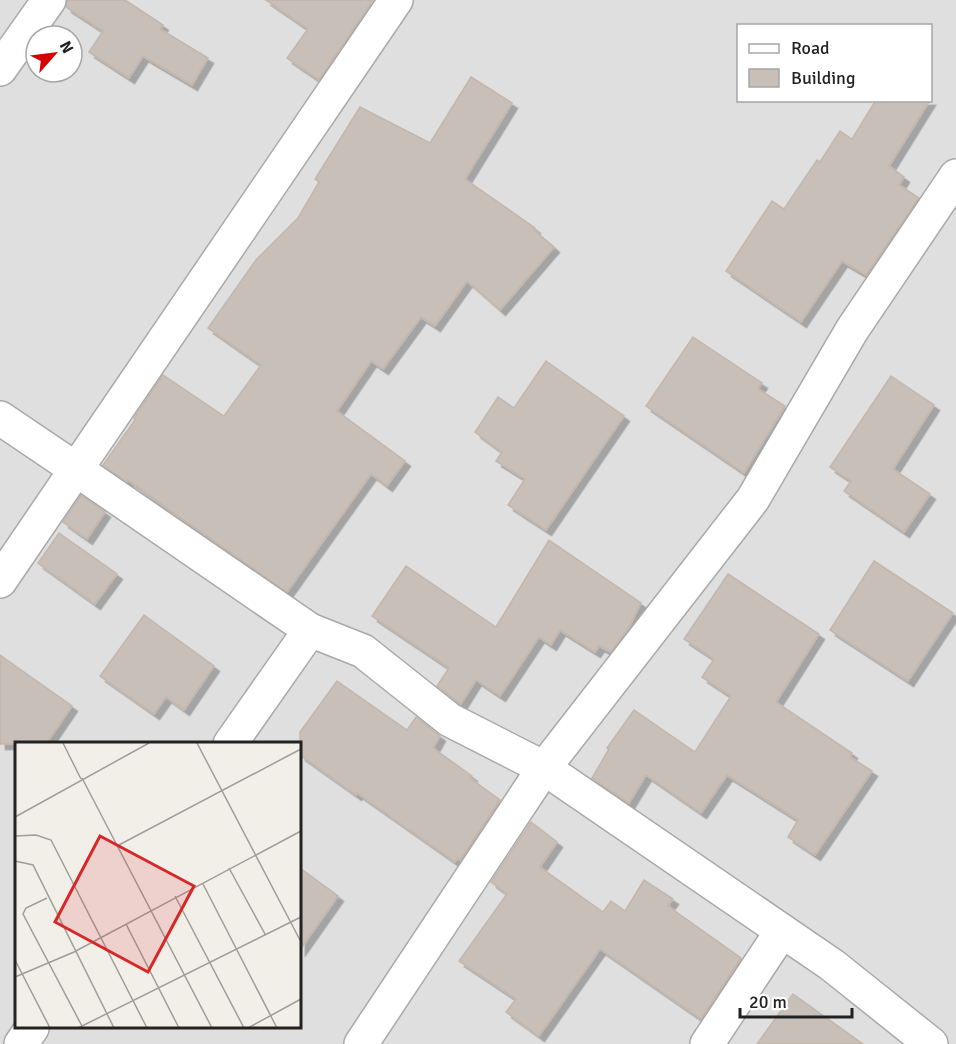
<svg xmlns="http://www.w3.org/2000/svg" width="956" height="1044" viewBox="0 0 956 1044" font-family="Signika,sans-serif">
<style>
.residential{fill:#e0dfdf;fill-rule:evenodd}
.building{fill:#c7bfb8;stroke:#c4b6ab;stroke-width:1.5;filter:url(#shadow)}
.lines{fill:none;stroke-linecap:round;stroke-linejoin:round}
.street-casing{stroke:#a9a9a9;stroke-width:36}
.street{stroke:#fff;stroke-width:33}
.inset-road{fill:none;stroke:#9f9d99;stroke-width:1.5}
.view{fill:#d62828;fill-opacity:0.15;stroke:#d62828;stroke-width:3}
.inset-edge{fill:none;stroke:#222;stroke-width:3}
</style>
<defs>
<filter id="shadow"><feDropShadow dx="5.5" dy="5.5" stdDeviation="0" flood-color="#0004"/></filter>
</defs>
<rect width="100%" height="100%" fill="#f2efe9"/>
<path class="residential" d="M0 0H956V1044H0ZM738 26H930V100H738ZM36 36H72V72H36ZM16 744H300V1028H16Z"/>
<g class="building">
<polygon points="67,0 125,0 163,25 160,29 208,58 192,85 143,56 129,78 89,52 103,31 66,7"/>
<polygon points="266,0 373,0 319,80 287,58 308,29"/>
<polygon points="471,77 512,103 465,179 535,228 534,230 554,247 500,310 467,281 435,326 421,317 383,369 371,361 337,411 405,461 387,486 371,474 287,592 178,516 128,480 127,482 103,465 135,420 134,418 163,375 224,416 261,365 208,328 256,260 298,218 319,182 315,179 360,107 430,143"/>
<polygon points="876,100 930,100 889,166 904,177 899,185 919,198 866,275 842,261 801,322 726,271 772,201 784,209 817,160 820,162 840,131 852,139"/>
<polygon points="693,337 762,383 758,389 785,406 744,473 646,406"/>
<polygon points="546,361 624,416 546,530 508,505 525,479 496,461 502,452 475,432 498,397 514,408"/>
<polygon points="891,376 934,405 893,469 930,494 904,532 844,491 851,481 830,467"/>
<polygon points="81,495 105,512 87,539 63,522"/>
<polygon points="59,533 117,574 95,604 38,563"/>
<polygon points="549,540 641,603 629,627 611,652 599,646 595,652 560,630 551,645 539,637 500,696 476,680 461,704 437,686 449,668 372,616 406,566 496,627"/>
<polygon points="874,561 953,613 908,681 830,630"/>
<polygon points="728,574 819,634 776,702 852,753 850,757 872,771 815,855 788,837 798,820 727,775 701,813 646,775 629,803 592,778 609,749 607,748 634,710 695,752 731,696 702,677 714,659 684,639"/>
<polygon points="144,615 214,666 184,710 166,697 154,714 100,676"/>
<polygon points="0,655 72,706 46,744 0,744"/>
<polygon points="337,681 407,730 416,717 440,736 433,748 472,776 470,778 500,800 460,860 458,858 455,862 357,793 356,795 300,755 300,732"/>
<polygon points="531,822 557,842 540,867 603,912 611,901 625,911 644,880 673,899 668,906 741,958 701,1019 600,949 539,1036 506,1012 516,999 459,961 507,894 491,882"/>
<polygon points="300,868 338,896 300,950"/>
<polygon points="793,994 863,1044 757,1044"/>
</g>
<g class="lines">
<defs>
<g id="street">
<polyline points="0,69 49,0"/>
<polyline points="0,418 77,470 310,630 363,651 450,720 544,768 832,965 931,1044"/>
<polyline points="0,581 396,0"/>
<polyline points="230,744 310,630"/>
<polyline points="21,1044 32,1028"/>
<polyline points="361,1044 544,768 753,499 852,330 956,176"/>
<polyline points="707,1044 782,931"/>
</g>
</defs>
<use href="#street" class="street-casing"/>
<use href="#street" class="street"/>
</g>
<g transform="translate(15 742)">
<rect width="286" height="286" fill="#f2efe9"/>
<path class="inset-road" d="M48 1 66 37M182 1 286 200M67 36 197 286M0 75 134 1M0 94 21 93 36 98 132 286M102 104 286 7M0 119 18 123 99 286M214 126 250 192M188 142 262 286M160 154 229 286M32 156 11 166 8 172 68 286M111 182 164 286M0 218 35 286M0 235 59 210 286 89M63 286 286 175M233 286 286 257"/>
<path class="view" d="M85 94 179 144 133 230 40 180Z"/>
<rect width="286" height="286" class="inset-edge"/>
</g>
<rect x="737" y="24" width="195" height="78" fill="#ffffff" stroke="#a7a7a7" stroke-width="1.5"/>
<rect x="749" y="44" width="30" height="9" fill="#ffffff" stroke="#a7a7a7" stroke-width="1.5"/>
<text x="791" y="54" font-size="18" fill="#222222">Road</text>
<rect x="749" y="69" width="30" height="18" fill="#c7bfb8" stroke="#a7a7a7" stroke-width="1.5"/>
<text x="791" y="84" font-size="18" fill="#222222">Building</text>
<g transform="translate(54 54) rotate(62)"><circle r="28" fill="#ffffff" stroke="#a7a7a7" stroke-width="1.5"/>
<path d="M0-4.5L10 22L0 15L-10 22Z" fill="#d40000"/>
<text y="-9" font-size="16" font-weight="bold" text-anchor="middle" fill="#222222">N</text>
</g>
<path d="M740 1008v9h112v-9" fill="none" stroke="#222222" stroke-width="3"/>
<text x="749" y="1008" font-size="18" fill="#222222" stroke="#ffffff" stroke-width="4.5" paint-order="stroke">20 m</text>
</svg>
